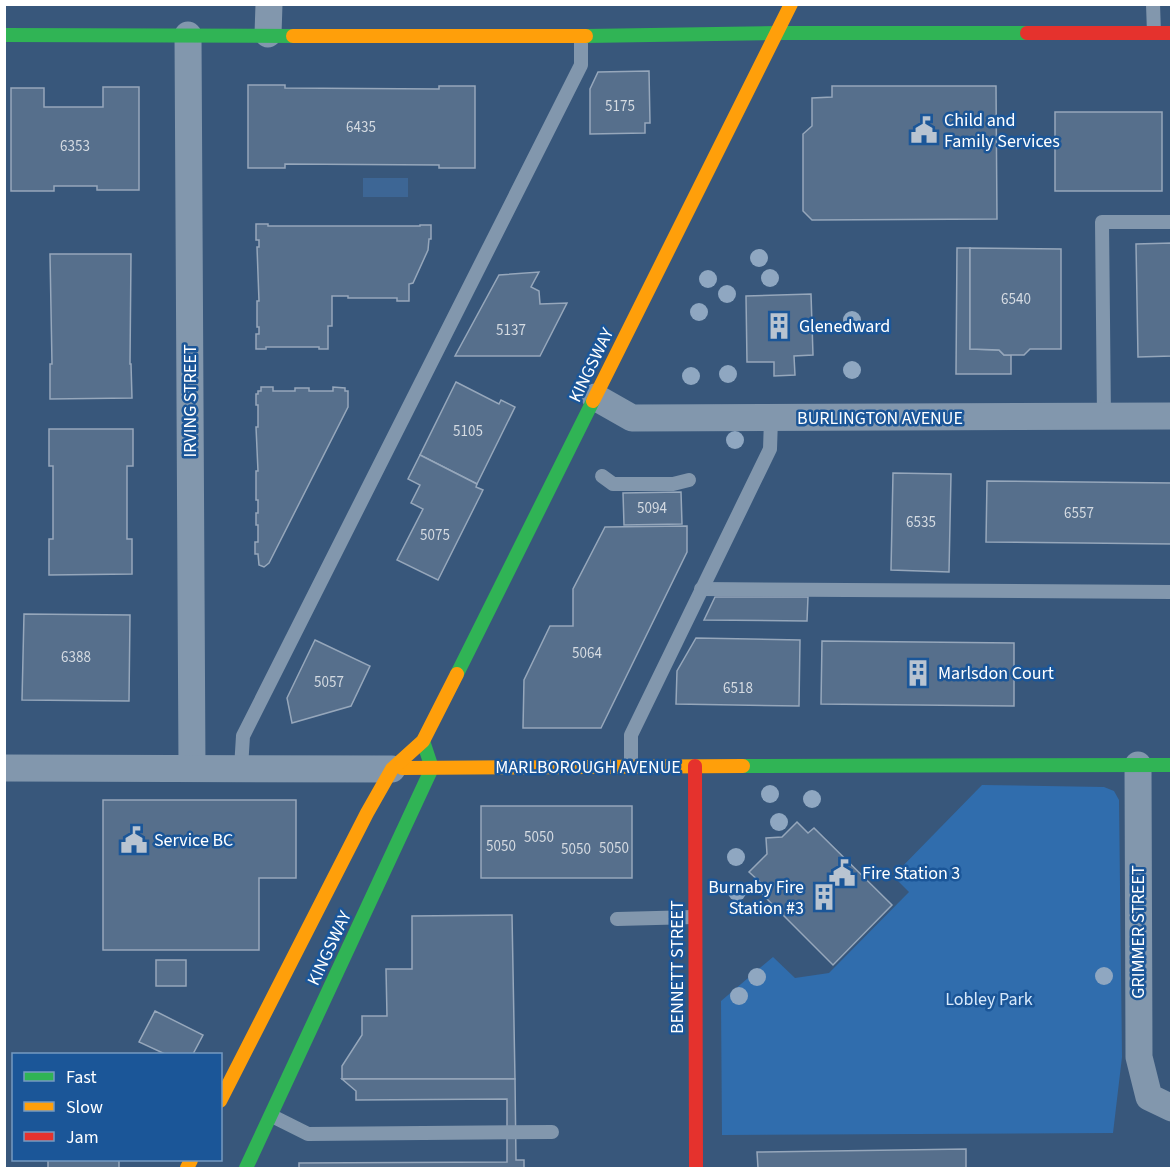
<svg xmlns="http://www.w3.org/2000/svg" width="1176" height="1173" viewBox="0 0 1176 1173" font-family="'Source Sans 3',sans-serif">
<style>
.green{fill:#306dad}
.water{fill:#3d6695}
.building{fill:#566f8c;stroke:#96a7bb;stroke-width:1.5}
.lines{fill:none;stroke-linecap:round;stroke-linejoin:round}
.lane{stroke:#8297ad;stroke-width:14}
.street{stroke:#8297ad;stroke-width:27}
.fast{stroke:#30b455;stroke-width:14}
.slow{stroke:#ff9f0a;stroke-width:14}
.jam{stroke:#e5322d;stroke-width:14}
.tree{fill:#8fa7c1}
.labels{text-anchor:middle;stroke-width:5;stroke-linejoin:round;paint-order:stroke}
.number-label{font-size:15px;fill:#d5dbe2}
.poi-label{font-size:18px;fill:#fff;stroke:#1b5698;text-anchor:start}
.street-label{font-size:18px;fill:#fff;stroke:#1b5698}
.park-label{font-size:18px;fill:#d7e9fb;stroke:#1b5698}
</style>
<rect width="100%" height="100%" fill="#38577b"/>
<polygon class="green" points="982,785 1104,787 1114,791 1119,800 1122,1057 1113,1133 722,1135 721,1001 773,957 795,978 829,973 909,892 893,876"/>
<rect class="water" x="363" y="178" width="45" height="19"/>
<g class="building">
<polygon points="649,71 650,123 645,123 645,133 590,134 590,89 598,72"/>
<polygon points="248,85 285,85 285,88 439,89 439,86 475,86 475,168 439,168 439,165 285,164 285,168 248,168"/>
<polygon points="832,86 996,86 997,219 812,220 803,211 803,134 812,126 812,98 832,97"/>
<polygon points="103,87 139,87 139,190 97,190 97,186 54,186 54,191 11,191 11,88 44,88 44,107 103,107"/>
<rect x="1055" y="112" width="107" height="79"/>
<polygon points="256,224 268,224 268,226 420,226 420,225 431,225 431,239 429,239 428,250 413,283 409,284 409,301 397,301 397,298 348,298 348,296 332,296 332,326 328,326 328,349 319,349 319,347 266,347 266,349 256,349 256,334 259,334 259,327 257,327 257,301 259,301 257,247 259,247 259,240 256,240"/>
<polygon points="1172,243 1172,356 1138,357 1136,244"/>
<polygon points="957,248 970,248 970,349 999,350 1004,355 1011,355 1011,374 956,374"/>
<polygon points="970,248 1061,249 1061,349 1030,349 1024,355 1004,355 999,350 970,349"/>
<polygon points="50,254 131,254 130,364 131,364 132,398 50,399 50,364 52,364"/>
<polygon points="539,272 531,287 539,291 540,304 567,303 540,356 455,356 499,275"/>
<polygon points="811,294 813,355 794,356 795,375 774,376 774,362 747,362 746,296"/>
<polygon points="456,382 499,404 501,400 515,407 477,484 420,455"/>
<polygon points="261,387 273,387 273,391 295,391 295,388 309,388 309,391 333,391 333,387 345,388 345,391 348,391 348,407 269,563 264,567 259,565 258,554 255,554 255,542 258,542 258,525 256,525 256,513 258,513 258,500 256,500 256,471 258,471 256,427 258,427 258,405 256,405 256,394 258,394 258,391 261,391"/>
<polygon points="49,429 133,429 133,466 127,466 127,539 132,539 132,574 49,575 49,539 53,539 53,466 49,466"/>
<polygon points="420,455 477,484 476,487 483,490 438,580 397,560 423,509 411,503 420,485 408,479"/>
<polygon points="893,473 951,474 949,572 891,570"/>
<polygon points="987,481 1172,483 1172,544 986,542"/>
<polygon points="681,492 682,524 624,525 623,493"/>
<polygon points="687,526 687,552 601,728 523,728 524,680 550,626 573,626 573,589 605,527"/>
<polygon points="715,597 808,597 807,621 704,620"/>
<polygon points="24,614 130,615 129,701 22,700"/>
<polygon points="696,638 800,640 799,706 676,704 677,671"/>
<polygon points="315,640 370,666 351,706 292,723 287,698"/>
<polygon points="822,641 1014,643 1014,706 821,704"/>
<polygon points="103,800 296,800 296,878 259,878 259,950 103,950"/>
<rect x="481" y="806" width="151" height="72"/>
<polygon points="797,822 808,833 814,828 892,905 833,965 755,887 760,882 749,872 767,854 766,838 782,837"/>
<polygon points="512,915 515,1079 342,1079 342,1066 362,1035 362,1016 387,1016 386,969 412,969 412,916"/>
<rect x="156" y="960" width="30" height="26"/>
<polygon points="155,1011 203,1035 193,1054 165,1054 139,1042"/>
<polygon points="342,1079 515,1079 516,1160 524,1160 524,1168 299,1168 299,1163 507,1162 507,1099 356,1100 356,1091"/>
<polygon points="966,1149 966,1168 758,1168 757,1152"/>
<rect x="48" y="1160" width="71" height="8"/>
</g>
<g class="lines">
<g class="lane">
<polyline points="1153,4 1154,33"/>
<polyline points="1104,417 1102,222 1172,222"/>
<polyline points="602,476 613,484 673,484 689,480"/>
<polyline points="701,589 1172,592"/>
<polyline points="631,766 631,735 770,449 771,419"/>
<polyline points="241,768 243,736 581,65 581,36"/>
<polyline points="617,919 695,917"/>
<polyline points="272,1116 308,1134 552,1132"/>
</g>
<g class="street">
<polyline points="268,34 269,4"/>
<polyline points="188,35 192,768"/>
<polyline points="595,397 632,418 1172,416"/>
<polyline points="1138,765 1139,1057 1149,1097 1172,1108"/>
<polyline points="4,768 392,769"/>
</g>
<g class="fast">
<polyline points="4,35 293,36"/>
<polyline points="586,36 777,33 1027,33"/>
<polyline points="457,674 593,401"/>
<polyline points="743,766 1172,765"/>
<polyline points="246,1168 432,768 423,741"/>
</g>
<g class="slow">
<polyline points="293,36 586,36"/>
<polyline points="593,401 791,4"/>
<polyline points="402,768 743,766"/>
<polyline points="220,1101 367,813 392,769 423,741 457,674"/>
<polyline points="187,1168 191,1160"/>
</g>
<g class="jam">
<polyline points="1027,33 1172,33"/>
<polyline points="695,766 696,1168"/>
</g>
</g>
<g class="tree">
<circle cx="759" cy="258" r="9"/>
<circle cx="770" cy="278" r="9"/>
<circle cx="708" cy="279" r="9"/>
<circle cx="727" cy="294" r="9"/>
<circle cx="699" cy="312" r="9"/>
<circle cx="852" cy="320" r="9"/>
<circle cx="852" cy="370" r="9"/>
<circle cx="728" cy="374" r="9"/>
<circle cx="691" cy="376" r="9"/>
<circle cx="735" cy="440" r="9"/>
<circle cx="770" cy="794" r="9"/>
<circle cx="812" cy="799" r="9"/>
<circle cx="779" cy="822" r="9"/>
<circle cx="736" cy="857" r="9"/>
<circle cx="737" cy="892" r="9"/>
<circle cx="1104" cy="976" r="9"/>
<circle cx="757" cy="977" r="9"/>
<circle cx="739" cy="996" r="9"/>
</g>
<defs>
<symbol id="civic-bare" viewBox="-9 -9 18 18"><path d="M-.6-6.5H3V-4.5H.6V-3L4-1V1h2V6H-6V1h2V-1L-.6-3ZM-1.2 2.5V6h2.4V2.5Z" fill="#b9c4d1" stroke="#1b5698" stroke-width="2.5" paint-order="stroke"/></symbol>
<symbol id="building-bare" viewBox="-9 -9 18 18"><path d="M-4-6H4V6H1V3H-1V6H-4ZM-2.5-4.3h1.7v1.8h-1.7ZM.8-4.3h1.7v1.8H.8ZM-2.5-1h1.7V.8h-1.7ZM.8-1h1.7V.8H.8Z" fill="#b9c4d1" stroke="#1b5698" stroke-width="2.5" paint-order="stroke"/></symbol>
</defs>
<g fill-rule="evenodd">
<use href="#civic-bare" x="905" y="111" width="38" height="38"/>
<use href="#building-bare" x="760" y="307" width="38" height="38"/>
<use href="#building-bare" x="899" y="654" width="38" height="38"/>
<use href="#civic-bare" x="115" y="821" width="38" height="38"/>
<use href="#civic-bare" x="823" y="854" width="38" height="38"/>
<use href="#building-bare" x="805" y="878" width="38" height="38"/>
</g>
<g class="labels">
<g class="number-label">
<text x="620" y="111">5175</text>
<text x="361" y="132">6435</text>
<text x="75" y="151">6353</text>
<text x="1016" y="304">6540</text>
<text x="511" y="335">5137</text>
<text x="468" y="436">5105</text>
<text x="652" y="513">5094</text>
<text x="1079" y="518">6557</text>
<text x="921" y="527">6535</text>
<text x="435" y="540">5075</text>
<text x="587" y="658">5064</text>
<text x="76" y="662">6388</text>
<text x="329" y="687">5057</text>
<text x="738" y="693">6518</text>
<text x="539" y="842">5050</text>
<text x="501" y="851">5050</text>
<text x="614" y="853">5050</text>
<text x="576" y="854">5050</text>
</g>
<g class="poi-label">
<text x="944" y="126">Child and<tspan x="944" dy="21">Family Services</tspan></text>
<text x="799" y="332">Glenedward</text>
<text x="938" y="679">Marlsdon Court</text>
<text x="154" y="846">Service BC</text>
<text x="862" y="879">Fire Station 3</text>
<text x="804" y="893" text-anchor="end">Burnaby Fire<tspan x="804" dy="21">Station #3</tspan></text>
</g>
<g class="street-label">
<text transform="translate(591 365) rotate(-64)" y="6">KINGSWAY</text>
<text transform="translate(190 401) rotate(-90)" y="6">IRVING STREET</text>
<text x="880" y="424">BURLINGTON AVENUE</text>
<text x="588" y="773">MARLBOROUGH AVENUE</text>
<text transform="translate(1138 932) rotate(-90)" y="6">GRIMMER STREET</text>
<text transform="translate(329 948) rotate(-65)" y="6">KINGSWAY</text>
<text transform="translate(677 967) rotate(-90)" y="6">BENNETT STREET</text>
</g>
<g class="park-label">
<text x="989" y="1005">Lobley Park</text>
</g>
</g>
<rect width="1176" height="1173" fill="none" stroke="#ffffff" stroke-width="12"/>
<rect x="12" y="1053" width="210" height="108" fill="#1b5698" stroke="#769ac1" stroke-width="1.5"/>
<rect x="24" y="1072" width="30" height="9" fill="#30b455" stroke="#769ac1" stroke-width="1.5"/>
<text x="66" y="1083" font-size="18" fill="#ffffff">Fast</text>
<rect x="24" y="1102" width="30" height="9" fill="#ff9f0a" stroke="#769ac1" stroke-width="1.5"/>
<text x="66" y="1113" font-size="18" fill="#ffffff">Slow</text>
<rect x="24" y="1132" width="30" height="9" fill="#e5322d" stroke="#769ac1" stroke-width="1.5"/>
<text x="66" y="1143" font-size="18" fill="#ffffff">Jam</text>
</svg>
